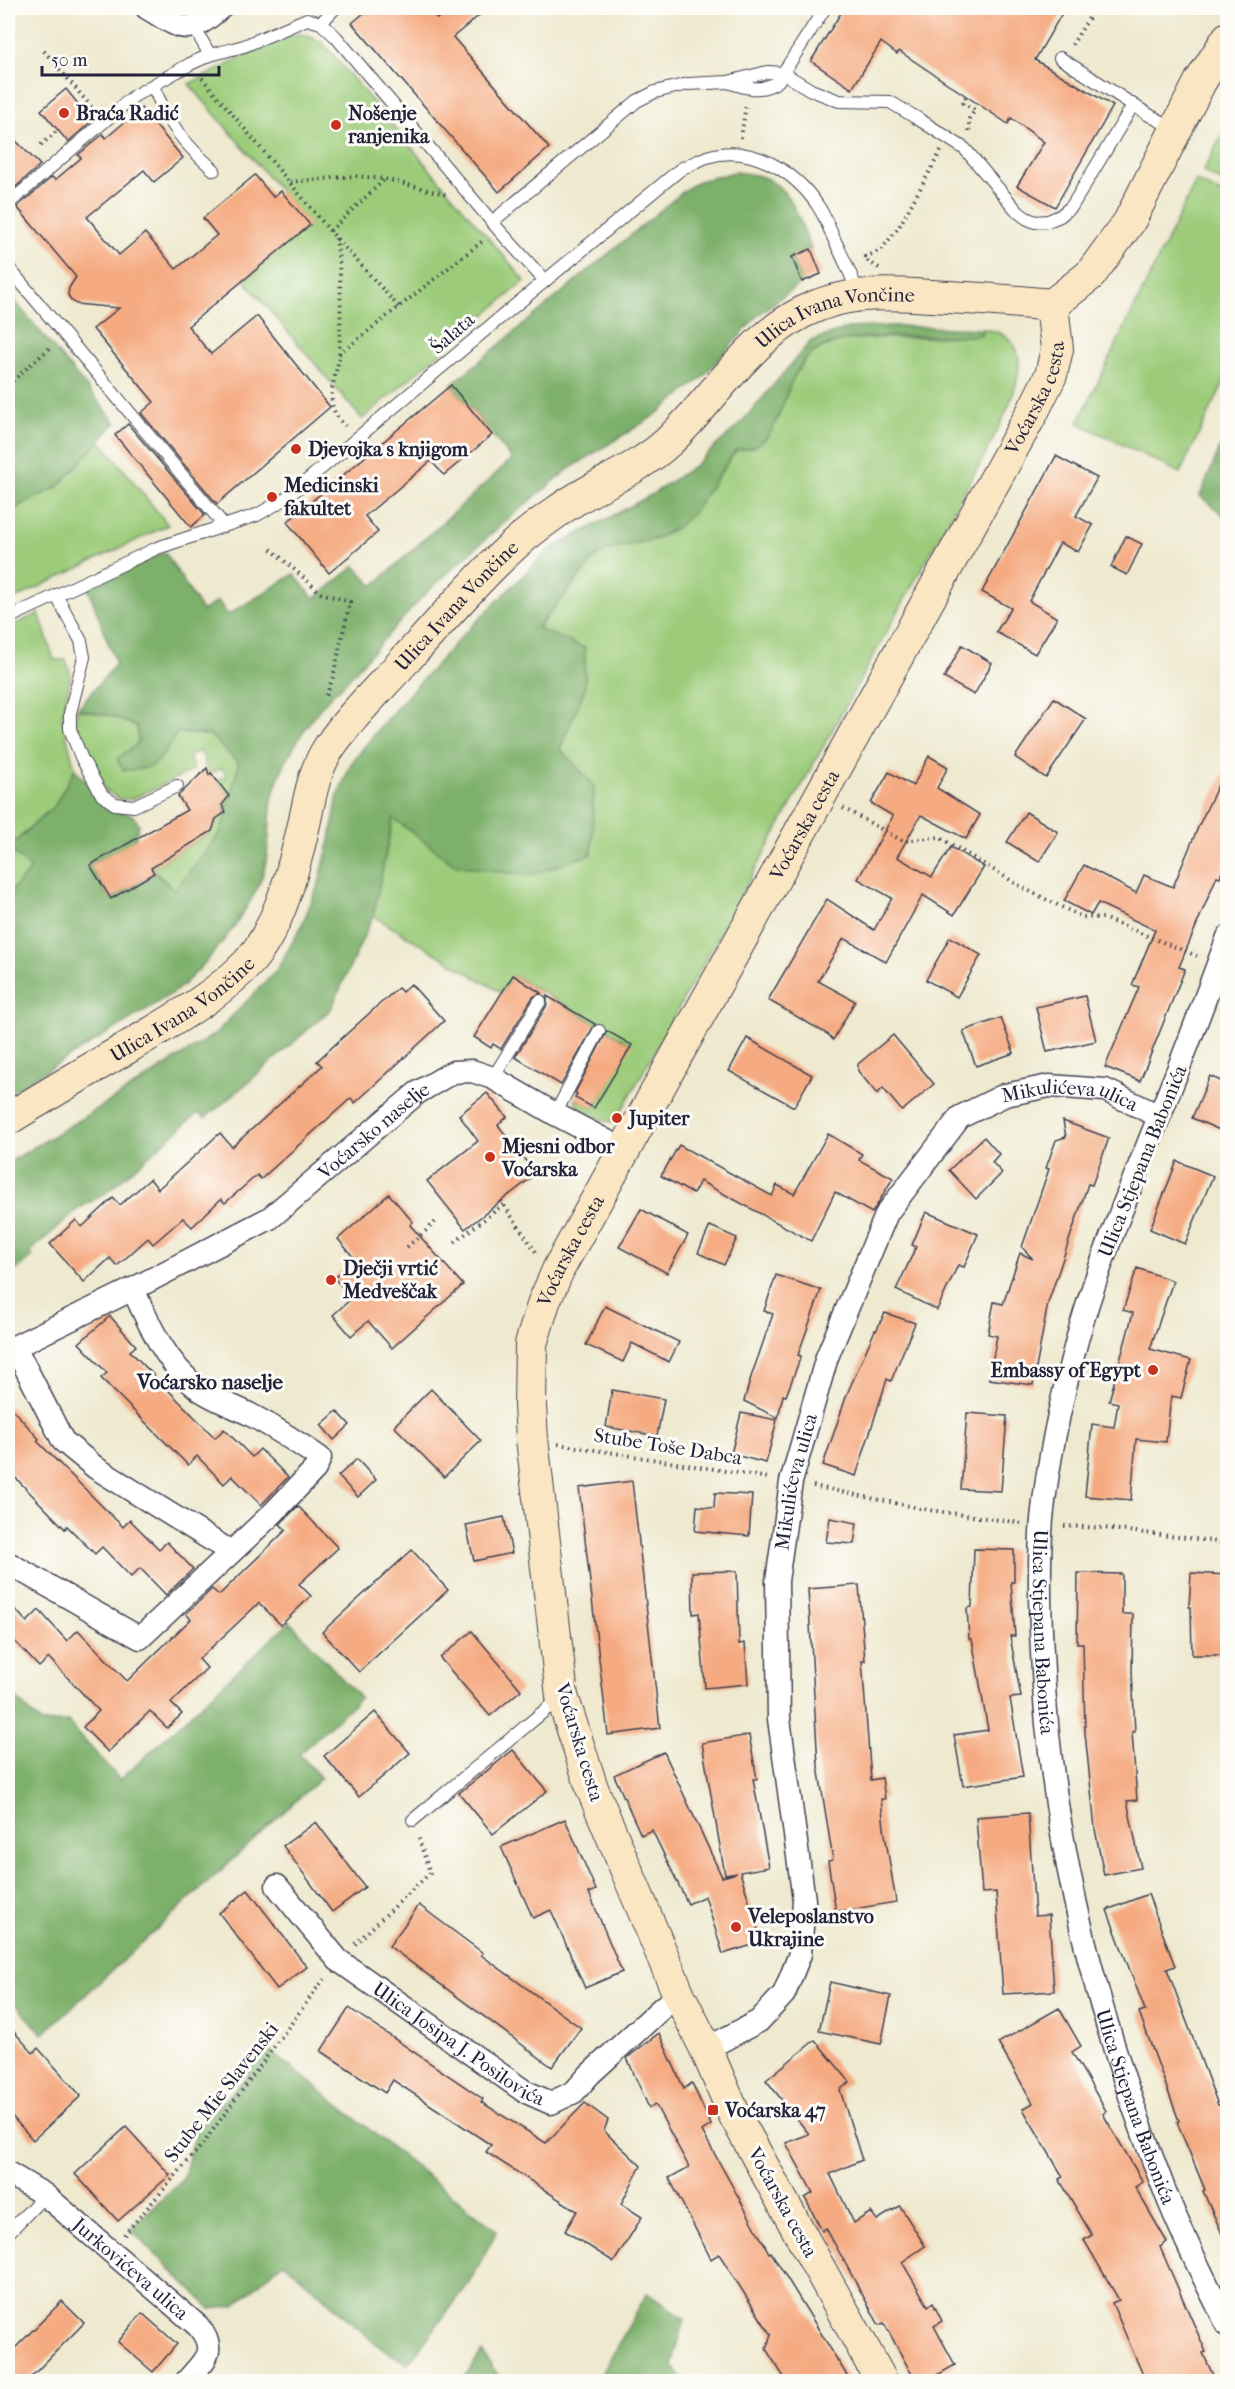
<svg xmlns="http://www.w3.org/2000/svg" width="1235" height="2389" viewBox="0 0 1235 2389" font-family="'IM FELL French Canon',serif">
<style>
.green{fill:#9ccc7a;stroke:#5f775a;stroke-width:1.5}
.forest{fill:#7db06a;stroke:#506952;stroke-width:1.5}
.building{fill:#f5aa81}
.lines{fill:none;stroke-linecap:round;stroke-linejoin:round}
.lane-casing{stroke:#414051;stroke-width:14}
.street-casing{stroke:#414051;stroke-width:25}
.secondary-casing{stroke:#414051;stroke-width:34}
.path{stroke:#414051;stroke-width:4;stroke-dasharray:1.5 4.5;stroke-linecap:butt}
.lane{stroke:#fff;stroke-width:12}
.street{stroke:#fff;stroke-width:22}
.secondary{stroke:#fbe6c3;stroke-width:32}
.poi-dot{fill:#c8321e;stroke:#fdfcf7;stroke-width:2}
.labels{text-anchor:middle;stroke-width:6;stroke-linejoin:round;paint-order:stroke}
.poi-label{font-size:20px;font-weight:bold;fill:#22223b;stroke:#fdfcf7;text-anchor:start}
.street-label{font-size:20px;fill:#22223b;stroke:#fdfcf7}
.neighbourhood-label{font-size:21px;font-weight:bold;fill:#22223b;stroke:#fdfcf7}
</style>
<rect width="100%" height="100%" fill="#fdfcf7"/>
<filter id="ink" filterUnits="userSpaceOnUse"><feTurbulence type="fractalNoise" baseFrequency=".0167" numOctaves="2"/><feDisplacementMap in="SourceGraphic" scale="12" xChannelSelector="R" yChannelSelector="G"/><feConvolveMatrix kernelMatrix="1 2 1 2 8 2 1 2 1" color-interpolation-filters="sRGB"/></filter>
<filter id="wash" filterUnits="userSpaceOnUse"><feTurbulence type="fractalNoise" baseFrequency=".008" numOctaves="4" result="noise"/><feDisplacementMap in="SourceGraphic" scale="24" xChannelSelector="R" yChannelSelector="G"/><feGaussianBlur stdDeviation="1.35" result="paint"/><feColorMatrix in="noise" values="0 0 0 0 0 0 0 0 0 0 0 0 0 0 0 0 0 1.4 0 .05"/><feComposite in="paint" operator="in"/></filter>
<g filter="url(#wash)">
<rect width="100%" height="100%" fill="#eee9cf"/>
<g class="green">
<polygon points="302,34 321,41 525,281 362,419 244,280 309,225 189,84 286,36"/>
<polygon points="1227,125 1227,184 1203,172"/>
<polygon points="1196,181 1227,196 1227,376 1180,473 1078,423"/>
<path d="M983 329C1051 337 1005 413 989 447L616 1121 614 1123 596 1118 577 1106 575 1098 594 1108 631 1044 513 975 502 993 373 916 393 817 456 865 594 786 560 749 585 688 537 629 597 555 614 548 656 539 692 514 736 450 754 447 778 418 789 383 809 355 821 348 847 339 967 336 981 335Z"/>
<polygon points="100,440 168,525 8,602 8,517 22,504 58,487"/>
<polygon points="39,613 54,660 66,660 71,675 62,718 75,769 55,805 9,847 31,869 8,895 8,628"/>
<path d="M77 709 111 716 138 727V743L123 770C158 770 160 762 176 733L210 735 239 763 221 832 175 890 151 868 212 831 216 819 226 812 222 805 228 795 217 781 227 775 221 768 209 775 201 751 189 756 193 770 132 799H120L105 790 76 727Z"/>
</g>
<g class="forest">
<path d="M735 172C744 174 755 173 763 177 793 189 800 222 811 249L792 258 802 282 758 315 702 378 654 416 569 469 502 524 426 593 340 688C312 711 274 772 271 808 268 836 270 863 257 889 238 925 212 958 182 986 167 998 148 1008 132 1018 91 1044 49 1069 8 1094V895L31 869 9 848 55 805 75 769 108 809 132 815 139 824 135 841 90 865 111 899 154 873 175 890 221 832 239 764 210 735 177 733C160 762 158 770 123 770L117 759 138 743 137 727 111 716 77 709 116 664 88 588 165 552 202 611 218 601 228 615 294 574 314 599 355 566 373 586 512 459 451 385 686 189 699 181Z"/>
<polygon points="8,293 116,423 58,487 22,504 8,517"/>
<path d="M894 326 983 329 981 335 967 336C927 337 857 332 822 347 780 366 789 430 754 447 750 449 742 449 736 450L692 514 676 528 656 539 614 548 597 555 537 628 585 648V688L560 749 594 785 592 854 528 876 456 865 393 818 373 916 331 1009 251 1080 205 1118 198 1113 105 1194 79 1208 30 1252 33 1256 8 1277V1163L117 1097 215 1034 276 971 301 927 319 883 330 840 338 794 351 764 381 725 462 636 549 550 651 495 695 465 742 422 811 341 848 328Z"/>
<polygon points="1227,431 1228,518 1227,518 1200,496"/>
<polygon points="290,1622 360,1698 299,1754 321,1778 43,2034 8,1996 8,1690 41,1723 68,1722 120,1780"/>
<polygon points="263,2045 497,2231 469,2283 408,2364 382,2349 284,2262 234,2306 211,2309 130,2229 184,2178 195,2129 246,2078"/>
<polygon points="647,2293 685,2319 672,2365 684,2381 598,2381"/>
<polygon points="482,2352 502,2381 462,2381"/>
</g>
<g id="blocks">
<g class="building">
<polygon points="370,8 427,8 437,19 450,8 488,8 453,37 549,148 499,192 352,23"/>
<polygon points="844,8 1065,8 1035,60 1113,106 1055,207 1017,186 1044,142 1011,118 1008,124 899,51 897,54 881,42 852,89 811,61"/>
<polygon points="66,89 92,121 68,142 41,110"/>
<polygon points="141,108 183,158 154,182 144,170 87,217 119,255 145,233 176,269 217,235 203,218 255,175 273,197 281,191 310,225 188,326 211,354 257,316 330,407 217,504 141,413 154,402 93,329 119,308 76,304 71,300 68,295 69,288 76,277 17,207 52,177 55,180 81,158 78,155 103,134 106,138"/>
<polygon points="8,133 40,165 8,194"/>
<polygon points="811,249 821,274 802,282 792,257"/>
<polygon points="451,385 492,435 444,475 431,461 365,516 378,532 329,573 287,522"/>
<polygon points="128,424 205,515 191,527 115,435"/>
<polygon points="1056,456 1097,478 1076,516 1093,525 1078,552 1060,543 1029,601 1057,618 1035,654 996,632 1011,608 982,592"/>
<polygon points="1126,536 1142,544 1127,575 1111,567"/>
<polygon points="962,645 992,663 974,695 944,678"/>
<polygon points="1054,698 1086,719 1046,778 1015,757"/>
<polygon points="929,756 948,767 937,788 980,815 966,839 921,815 897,857 932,877 951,847 984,867 954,915 923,895 886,962 844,938 818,981 855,1001 833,1040 829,1035 768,1000 827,899 874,930 892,898 858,879 893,816 871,803 889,772 913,786"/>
<polygon points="1227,766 1227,858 1220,877 1217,876 1179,967 1185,969 1140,1081 1105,1067 1139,987 1132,985 1155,930 1098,903 1091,915 1064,901 1084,865 1136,893 1144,875 1173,887 1199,825"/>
<polygon points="207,768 209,775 211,773 229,796 222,805 226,812 216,819 212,831 151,868 154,873 111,899 90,865 187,810 178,796"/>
<polygon points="1026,812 1058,832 1039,862 1007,842"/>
<polygon points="950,937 981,955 957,997 926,980"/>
<polygon points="513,975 541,993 533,997 501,1049 493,1044 491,1048 474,1037"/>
<polygon points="411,984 444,1021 355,1103 351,1098 261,1179 257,1175 225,1203 221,1199 192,1227 183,1218 153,1244 148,1238 117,1266 110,1258 84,1282 50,1244 76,1220 82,1227 113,1198 120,1205 150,1179 158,1189 220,1133 232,1147 322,1066 317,1061 374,1009 398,988 402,992"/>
<polygon points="547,996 595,1024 561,1085 515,1057 547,1005"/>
<polygon points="1085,996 1096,1041 1047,1052 1036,1007"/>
<polygon points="1001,1018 1014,1053 976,1066 963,1031"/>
<polygon points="607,1031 632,1045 594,1108 575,1098 577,1094 575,1093"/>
<polygon points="893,1035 934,1084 902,1111 883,1088 877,1094 858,1071 858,1064"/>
<polygon points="747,1038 812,1075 794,1107 729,1071"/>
<polygon points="1210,1076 1227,1084 1227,1133 1192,1118"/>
<polygon points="487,1093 507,1117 498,1125 536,1174 465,1229 427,1181 478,1141 459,1115"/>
<polygon points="1063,1121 1109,1138 1092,1185 1088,1184 1048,1303 1033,1385 989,1379 997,1336 988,1334 994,1302 1003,1304 1020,1253 1033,1259 1022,1247 1049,1169 1046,1168 1056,1140 1066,1137"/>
<polygon points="828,1134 862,1154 859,1160 893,1178 872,1213 835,1192 811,1241 700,1181 693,1194 661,1176 679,1145 772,1196 777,1185 794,1194"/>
<polygon points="984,1137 999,1154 992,1162 1002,1173 976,1199 949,1170"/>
<polygon points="1177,1161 1213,1176 1185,1244 1150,1229"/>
<polygon points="389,1194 413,1222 410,1225 463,1285 392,1348 368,1321 351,1336 333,1315 352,1298 334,1278 355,1259 338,1239"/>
<polygon points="641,1209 688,1235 667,1273 619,1247"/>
<polygon points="926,1212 978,1234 964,1267 958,1265 937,1310 896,1290 916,1247 912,1245"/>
<polygon points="710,1226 737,1238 724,1265 698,1253"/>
<polygon points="1137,1268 1173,1281 1150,1349 1191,1360 1181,1398 1171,1396 1166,1442 1136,1439 1131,1500 1085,1496 1092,1424 1114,1427 1118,1403 1109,1401 1133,1313 1123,1310"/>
<polygon points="776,1275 821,1290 798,1355 801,1356 786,1396 783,1395 778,1418 744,1401 751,1377 773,1314 764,1311"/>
<polygon points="605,1306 679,1342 669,1362 632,1343 623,1362 586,1345"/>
<polygon points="885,1313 915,1323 891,1381 887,1379 856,1476 823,1465 847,1394 875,1330 876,1331"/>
<polygon points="110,1316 136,1346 130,1351 215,1438 224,1429 252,1457 260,1449 288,1477 261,1505 232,1476 224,1484 197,1456 188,1465 101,1378 107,1373 79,1343"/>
<polygon points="431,1389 481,1441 444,1477 394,1426"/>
<polygon points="612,1390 664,1399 657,1436 606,1427"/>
<polygon points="8,1404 39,1439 37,1441 123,1527 130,1520 159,1549 167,1542 193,1569 166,1595 140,1568 131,1577 102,1547 95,1554 67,1526 65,1529 8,1470"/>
<polygon points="337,1411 350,1425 334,1440 321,1425"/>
<polygon points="741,1413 777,1420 766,1463 731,1454"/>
<polygon points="967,1413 1007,1416 1001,1491 961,1489"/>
<polygon points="357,1459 376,1480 358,1497 338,1476"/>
<polygon points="632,1481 660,1728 608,1735 579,1488"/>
<polygon points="715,1493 752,1495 749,1536 695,1531 697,1506 714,1508"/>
<polygon points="298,1506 338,1548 299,1584 311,1596 281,1625 259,1603 199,1659 207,1668 171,1703 182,1714 167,1728 150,1711 108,1752 83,1727 99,1711 49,1658 39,1667 8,1634 8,1602 27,1622 39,1610 67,1641 78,1630 127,1681 191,1619 186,1614 212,1589 219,1595 286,1530 280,1524"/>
<polygon points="504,1517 512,1553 474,1561 466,1525"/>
<polygon points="830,1518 857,1523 854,1544 826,1542"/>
<polygon points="974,1549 1014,1550 1014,1582 1011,1582 1015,1636 1010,1636 1021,1697 1010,1698 1023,1777 963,1786 954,1735 988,1730 972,1639 969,1639 967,1608 972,1607"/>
<polygon points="412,1550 448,1590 359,1672 322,1632"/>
<polygon points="737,1571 739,1644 745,1643 748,1684 705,1688 699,1613 693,1614 692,1572"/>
<polygon points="1078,1573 1122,1574 1122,1614 1133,1614 1132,1671 1135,1732 1132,1732 1137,1800 1127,1801 1141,1868 1104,1875 1095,1829 1085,1733 1083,1643 1077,1643"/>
<polygon points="1191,1573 1227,1575 1227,1655 1192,1655 1191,1607 1189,1607"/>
<polygon points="859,1585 865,1661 862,1661 871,1780 882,1778 885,1799 881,1799 884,1828 896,1902 836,1912 828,1861 833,1860 818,1766 808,1589"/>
<polygon points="472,1631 521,1690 490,1716 440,1658"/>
<polygon points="375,1712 410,1753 359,1797 324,1756"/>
<polygon points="749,1735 757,1779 753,1779 769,1867 740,1872 762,1942 723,1954 705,1896 688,1904 652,1830 641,1835 614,1775 664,1752 722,1877 737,1873 725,1875 702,1743"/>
<polygon points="513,1750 547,1791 493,1834 459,1793"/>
<polygon points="1028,1813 1035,1916 1049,1915 1054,1991 1003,1994 996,1892 982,1893 976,1817"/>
<polygon points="565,1819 596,1890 589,1893 622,1972 585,1988 551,1910 533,1918 501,1847"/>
<polygon points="316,1822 365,1887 332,1912 283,1846"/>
<polygon points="248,1890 307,1967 277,1989 219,1913"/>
<polygon points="1148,1894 1175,1966 1167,1969 1218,2105 1220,2105 1227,2123 1227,2245 1203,2191 1205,2190 1177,2122 1179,2121 1139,2012 1145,2010 1107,1910"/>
<polygon points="419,1905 483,1953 481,1955 581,2028 552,2067 389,1946"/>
<polygon points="830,1982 891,1996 881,2044 819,2031"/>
<polygon points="349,2008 483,2099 481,2102 546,2143 585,2103 608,2120 604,2131 641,2166 621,2204 642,2217 614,2262 565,2231 577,2211 486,2152 491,2145 393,2080 385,2093 321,2051"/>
<polygon points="1059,2008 1081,2046 1072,2052 1106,2111 1103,2114 1143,2182 1135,2187 1167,2242 1160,2247 1206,2352 1203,2353 1216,2382 1146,2382 1112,2303 1119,2300 1084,2240 1092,2235 1059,2179 1063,2177 1023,2109 1033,2103 998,2043"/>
<polygon points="8,2025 33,2053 38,2048 81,2096 33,2140 8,2112"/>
<polygon points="659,2033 684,2089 692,2083 711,2125 702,2131 745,2209 769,2253 771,2252 851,2382 787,2382 766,2349 771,2335 719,2254 711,2259 669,2178 689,2167 655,2104 649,2108 627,2058"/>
<polygon points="815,2040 850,2082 840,2090 862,2160 830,2174 854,2223 871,2212 877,2220 900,2206 925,2246 902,2262 928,2306 933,2303 942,2321 934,2326 955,2365 925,2382 916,2382 884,2323 879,2325 826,2228 822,2231 805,2198 813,2193 786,2143 809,2134 766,2080"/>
<polygon points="126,2127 170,2175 118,2221 75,2174"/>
<polygon points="62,2301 84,2323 26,2382 8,2382 8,2355"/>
<polygon points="142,2313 177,2344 153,2372 118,2342"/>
</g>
</g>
</g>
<g filter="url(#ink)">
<use href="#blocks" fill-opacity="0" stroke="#414051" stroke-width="1.5"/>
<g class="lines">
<defs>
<g id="lane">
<polyline points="321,23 335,8"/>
<polyline points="210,55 244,46 307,19 321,23 336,37 498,229 545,281"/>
<polyline points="1060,58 1149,115 1175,129"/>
<path d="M728 82C746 88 762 93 778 81L825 8"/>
<path d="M153 86C169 124 182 142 214 170"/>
<polyline points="8,204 134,96 190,64 210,55 194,27"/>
<polyline points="492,222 637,101 655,92 688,84 728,82 767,72 783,73 811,90 839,101 890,102 920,120 965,149 1018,212 1026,218 1035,222 1048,221 1060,216 1072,206 1133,105"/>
<polyline points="8,267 223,524"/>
<polyline points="56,595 81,641 84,657 70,713 70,729 81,757 102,795 115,804 134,806 177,786"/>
<path d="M8 618 157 548 257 515 285 499 489 327 682 168C690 165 699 160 707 157 750 143 795 171 818 206 825 216 829 228 834 239 843 258 852 275 858 294"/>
<polyline points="493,1078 540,1001"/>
<polyline points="555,1114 599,1031"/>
<polyline points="413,1820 561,1697"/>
<polyline points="8,2233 45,2195"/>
</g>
<g id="street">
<path d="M147 8C181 28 187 38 220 8"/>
<path id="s1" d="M1228 937C1209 988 1191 1038 1171 1087 1138 1171 1101 1253 1077 1340 1062 1396 1048 1460 1042 1519 1038 1569 1040 1621 1043 1671 1053 1852 1100 2027 1166 2194 1184 2239 1206 2283 1228 2326"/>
<polyline points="15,1347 63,1441 96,1468 231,1552"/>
<path id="s2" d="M8 1350 133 1289 270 1218 417 1093 453 1072 472 1071 493 1078 555 1114 624 1150"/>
<path d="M8 1563 140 1638 274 1512 315 1469 320 1458C297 1442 274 1427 249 1414 233 1406 213 1399 199 1389 167 1365 149 1325 133 1289"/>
<path id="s3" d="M277 1886 338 1960 524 2091 551 2103 574 2092 590 2074 663 2007 679 1995"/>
<path id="s4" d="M706 2049 759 2021 784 1994 800 1954 804 1900 779 1719 777 1581 791 1482 827 1357 887 1213 960 1117 1005 1095 1049 1086 1105 1090 1159 1116"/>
<path id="s5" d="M8 2173 45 2195 198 2326C219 2352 204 2360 186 2382"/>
</g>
<g id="secondary">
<polyline points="1052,305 1090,275 1129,222 1200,82 1228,38"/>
<path id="s6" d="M8 1119C48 1094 89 1070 130 1046 171 1021 214 998 247 964 279 931 295 864 305 820 310 795 315 768 330 746 351 715 380 688 405 660 441 622 474 581 513 546 527 533 543 522 558 511 593 485 635 472 667 443 716 398 753 329 819 305 855 291 894 294 932 296 972 298 1012 301 1052 305"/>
<path id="s7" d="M882 2382 734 2114 706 2049 679 1995 592 1788 562 1696 532 1439 530 1406 531 1344 544 1302 559 1268 1032 413 1051 375 1057 349 1052 305"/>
</g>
</defs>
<use href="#lane" class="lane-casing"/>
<use href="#street" class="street-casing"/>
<use href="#secondary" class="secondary-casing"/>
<g class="path">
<polyline points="1072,45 1095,8"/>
<polyline points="44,51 94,110"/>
<polyline points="202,78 336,238 399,307"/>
<polyline points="966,97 963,103 975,110 969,119 969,131"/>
<polyline points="741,138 746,104"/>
<polyline points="41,145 58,130"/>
<polyline points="290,182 355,176 385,179 448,195"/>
<polyline points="330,231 385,179"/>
<path d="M336 238C342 275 341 317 339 355 338 371 330 385 332 402 333 412 338 418 345 426"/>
<polyline points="879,268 868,261 865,257 881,250 899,227 941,151"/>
<polyline points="339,354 484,240"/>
<polyline points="8,385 52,346"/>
<polyline points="271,549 321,593 350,602 333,677 325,699"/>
<polyline points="843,808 903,841 939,837 1025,889 1082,917 1103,918 1197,956"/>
<polyline points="501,1201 536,1252"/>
<polyline points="455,1242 504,1204"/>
<polyline points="407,1247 438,1220"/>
<polyline points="558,1444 769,1478"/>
<polyline points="813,1486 929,1510 1021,1523"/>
<polyline points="1064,1526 1103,1528 1228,1543"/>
<polyline points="355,1944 430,1873 418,1836"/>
<polyline points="124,2235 202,2145 326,1976"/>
</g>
<use href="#lane" class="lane"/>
<use href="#street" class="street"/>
<use href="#secondary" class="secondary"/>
</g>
</g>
<g class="poi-dot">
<circle cx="64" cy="113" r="6"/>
<circle cx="336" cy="125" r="6"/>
<circle cx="296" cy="449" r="6"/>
<circle cx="272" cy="497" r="6"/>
<circle cx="617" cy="1118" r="6"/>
<circle cx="490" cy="1157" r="6"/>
<circle cx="331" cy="1280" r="6"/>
<circle cx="1153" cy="1370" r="6"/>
<circle cx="736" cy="1927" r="6"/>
<rect x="707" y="2104" width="12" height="12" rx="3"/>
</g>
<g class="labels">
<g class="poi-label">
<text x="76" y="120">Braća Radić</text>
<text x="348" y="120">Nošenje<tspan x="348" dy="23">ranjenika</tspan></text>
<text x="308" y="456">Djevojka s knjigom</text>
<text x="284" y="492">Medicinski<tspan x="284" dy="23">fakultet</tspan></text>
<text x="629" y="1125">Jupiter</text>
<text x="502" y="1153">Mjesni odbor<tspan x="502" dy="23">Voćarska</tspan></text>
<text x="343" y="1275">Dječji vrtić<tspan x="343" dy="23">Medveščak</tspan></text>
<text x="1141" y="1377" text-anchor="end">Embassy of Egypt</text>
<text x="748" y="1923">Veleposlanstvo<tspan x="748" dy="23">Ukrajine</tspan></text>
<text x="725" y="2117">Voćarska 47</text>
</g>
<g class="street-label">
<text dy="7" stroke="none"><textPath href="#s6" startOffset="1197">Ulica Ivana Vončine</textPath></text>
<text transform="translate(452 333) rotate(-41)" y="7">Šalata</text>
<text dy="7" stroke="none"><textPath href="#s7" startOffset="2186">Voćarska cesta</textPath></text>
<text dy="7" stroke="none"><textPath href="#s6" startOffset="710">Ulica Ivana Vončine</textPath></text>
<text dy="7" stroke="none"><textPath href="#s7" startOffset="1700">Voćarska cesta</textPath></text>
<text dy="7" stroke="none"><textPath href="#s6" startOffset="206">Ulica Ivana Vončine</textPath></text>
<text dy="7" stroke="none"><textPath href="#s4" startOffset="1138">Mikulićeva ulica</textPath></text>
<text dy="7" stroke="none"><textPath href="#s2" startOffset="429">Voćarsko naselje</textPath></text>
<text transform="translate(1142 1161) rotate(-68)" y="7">Ulica Stjepana Babonića</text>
<text dy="7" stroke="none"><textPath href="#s7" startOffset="1214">Voćarska cesta</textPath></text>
<text transform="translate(668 1446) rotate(9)" y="7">Stube Toše Dabca</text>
<text dy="7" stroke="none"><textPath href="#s4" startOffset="616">Mikulićeva ulica</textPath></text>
<text dy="7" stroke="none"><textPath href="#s1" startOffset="726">Ulica Stjepana Babonića</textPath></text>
<text transform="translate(580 1742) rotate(73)" y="7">Voćarska cesta</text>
<text dy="7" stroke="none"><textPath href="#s3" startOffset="243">Ulica Josipa J. Posilovića</textPath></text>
<text transform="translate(221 2092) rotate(-52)" y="7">Stube Mie Slavenski</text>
<text dy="7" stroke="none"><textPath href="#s1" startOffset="1212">Ulica Stjepana Babonića</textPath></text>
<text transform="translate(783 2202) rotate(61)" y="7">Voćarska cesta</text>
<text dy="7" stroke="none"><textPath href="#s5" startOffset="156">Jurkovićeva ulica</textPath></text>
</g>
<g class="neighbourhood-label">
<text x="210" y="1389">Voćarsko naselje</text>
</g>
</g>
<rect width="1235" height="2389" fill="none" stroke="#fdfcf7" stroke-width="30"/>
<path d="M42 66v9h177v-9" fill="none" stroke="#22223b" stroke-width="3"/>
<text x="51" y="66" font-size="18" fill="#22223b" stroke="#fdfcf7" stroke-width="4.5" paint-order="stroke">50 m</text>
</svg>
